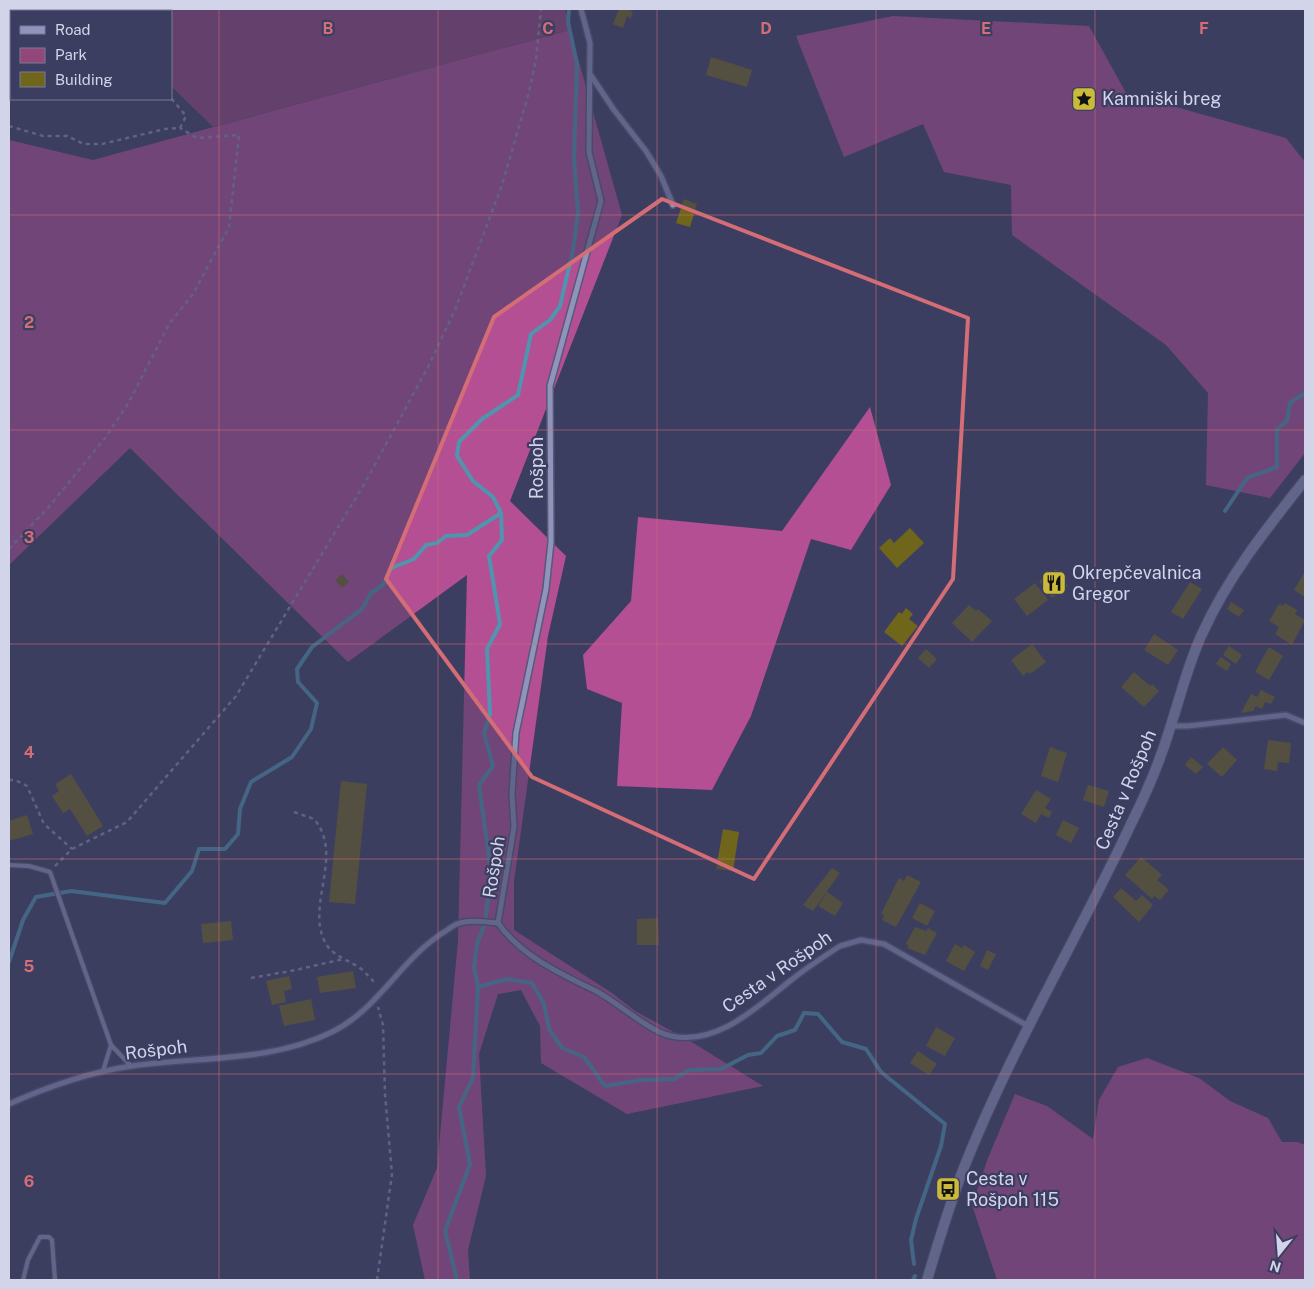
<svg xmlns="http://www.w3.org/2000/svg" width="1314" height="1289" viewBox="0 0 1314 1289" font-family="'Public Sans',sans-serif">
<style>
.green{fill:#93467a}
.forest{fill:#b44f94}
.lines{fill:none;stroke-linecap:round;stroke-linejoin:round}
.stream{stroke:#4f95ae;stroke-width:4}
.building{fill:#6f651b}
.lane-casing{stroke:#585976;stroke-width:6}
.street-casing{stroke:#585976;stroke-width:8}
.secondary-casing{stroke:#585976;stroke-width:12}
.path{stroke:#8d8fab;stroke-width:2.5;stroke-dasharray:4 4;stroke-linecap:butt}
.lane{stroke:#9094bc;stroke-width:4}
.street{stroke:#9094bc;stroke-width:5}
.secondary{stroke:#9094bc;stroke-width:10}
.marked{fill:none;stroke:#d46d76;stroke-width:4;stroke-linejoin:round}
.grid{fill:none;stroke:#d46d76;stroke-width:1;stroke-opacity:0.55}
.labels{text-anchor:middle;stroke-width:4.5;stroke-linejoin:round;paint-order:stroke}
.poi-label{font-size:18px;fill:#d2d4ea;stroke:#3c3e61;text-anchor:start}
.street-label{font-size:18px;fill:#d2d4ea;stroke:#3c3e61}
.grid-label{font-size:16px;text-anchor:middle;font-weight:bold;fill:#d46d76;stroke:#3c3e61;stroke-width:4.5;stroke-linejoin:round;paint-order:stroke}
</style>
<rect width="100%" height="100%" fill="#3c3e61"/>
<polygon class="green" points="126,9 565,9 570,30 213,127 171,86 171,11 127,11"/>
<g class="forest">
<polygon points="893,16 1089,26 1126,93 1286,138 1305,162 1305,453 1270,498 1206,485 1208,393 1166,345 1012,235 1011,185 944,172 923,124 844,157 796,36"/>
<polygon points="570,30 622,215 510,501 566,556 548,636 514,881 514,930 612,993 635,1011 690,1041 763,1086 627,1114 541,1063 540,1026 521,990 498,994 479,1054 486,1176 468,1250 470,1280 425,1280 413,1225 437,1168 458,941 467,575 348,662 130,448 9,565 9,140 93,160"/>
<polygon points="870,407 891,485 851,550 811,539 751,716 712,790 617,786 622,703 587,689 583,655 631,601 638,517 782,531"/>
<polygon points="1147,1058 1199,1078 1230,1101 1268,1118 1282,1142 1297,1142 1305,1145 1305,1280 997,1280 972,1205 988,1158 1015,1094 1047,1106 1093,1139 1099,1100 1118,1067"/>
</g>
<g class="lines">
<g class="stream">
<polyline points="1225,511 1247,478 1277,467 1277,429 1287,421 1290,403 1305,393"/>
<polyline points="9,962 23,920 36,897 71,891 165,903 192,871 199,849 225,849 238,834 240,809 251,782 292,757 311,729 317,703 298,682 297,669 312,647 362,609 371,593 383,585 391,568 414,559 426,545 437,543 446,536 467,535 501,513"/>
<polyline points="478,987 507,979 532,983 544,1004 549,1029 562,1048 584,1057 605,1086 641,1080 674,1079 689,1070 721,1069 748,1055 761,1053 777,1036 795,1030 804,1013 818,1014 842,1042 866,1049 881,1072 945,1124 941,1146 916,1219 911,1240 914,1264"/>
<polyline points="457,1280 445,1231 470,1164 459,1107 473,1078 478,987 474,967 477,944 485,923 491,872 479,785 493,766 484,733 490,714 487,649 500,624 489,556 502,540 501,513 493,497 473,481 457,456 459,442 482,419 518,395 531,334 550,320 560,306 573,250 578,213 574,158 577,64 568,22 569,9"/>
<polyline points="913,1280 915,1276"/>
</g>
</g>
<g class="building">
<polygon points="619,9 632,9 631,12 633,12 631,18 627,16 623,28 613,24"/>
<polygon points="711,57 752,70 747,87 706,75"/>
<polygon points="684,199 697,204 690,227 676,223"/>
<polygon points="910,528 924,543 897,568 879,548 890,538 894,543"/>
<polygon points="1056,569 1068,586 1052,598 1039,581"/>
<polygon points="1305,571 1305,597 1294,590"/>
<polygon points="342,574 349,582 342,588 335,580"/>
<polygon points="1190,582 1202,589 1183,619 1171,612"/>
<polygon points="1035,583 1048,600 1027,616 1014,599"/>
<polygon points="1231,602 1244,610 1239,617 1227,609"/>
<polygon points="1285,603 1297,610 1295,614 1305,620 1292,645 1275,634 1279,627 1269,621 1279,604 1283,606"/>
<polygon points="969,605 976,611 978,609 992,621 972,642 952,623"/>
<polygon points="906,608 913,614 909,619 918,626 902,646 884,632 899,612 902,614"/>
<polygon points="1154,634 1178,650 1168,665 1144,650"/>
<polygon points="1032,644 1046,662 1030,674 1028,672 1023,676 1011,660"/>
<polygon points="1229,646 1242,655 1236,664 1223,655"/>
<polygon points="1269,647 1283,656 1269,680 1255,672"/>
<polygon points="926,649 937,659 929,668 918,658"/>
<polygon points="1221,657 1231,664 1227,671 1216,664"/>
<polygon points="1134,672 1150,686 1152,684 1159,691 1144,707 1121,687"/>
<polygon points="1261,690 1275,697 1271,704 1265,702 1262,709 1256,706 1253,711 1241,713 1251,694 1257,697"/>
<polygon points="1268,740 1291,743 1289,763 1278,762 1277,771 1264,769"/>
<polygon points="1050,747 1067,753 1058,782 1041,776"/>
<polygon points="1223,747 1237,760 1222,777 1207,764"/>
<polygon points="1191,757 1203,767 1196,774 1185,765"/>
<polygon points="71,774 103,826 87,836 70,809 63,813 52,796 59,791 55,784"/>
<polygon points="341,781 367,784 355,904 329,902"/>
<polygon points="1088,785 1109,791 1104,807 1083,800"/>
<polygon points="1036,790 1051,799 1045,808 1052,812 1049,818 1041,814 1036,823 1021,814"/>
<polygon points="27,815 33,834 9,841 9,821"/>
<polygon points="1063,820 1079,828 1071,843 1056,835"/>
<polygon points="723,829 739,832 733,871 716,869"/>
<polygon points="1141,857 1162,875 1157,880 1169,890 1160,900 1154,896 1152,899 1125,875"/>
<polygon points="832,868 840,873 813,911 803,905"/>
<polygon points="907,875 921,882 896,927 882,920 884,915 881,914 899,878 904,881"/>
<polygon points="1121,888 1136,901 1142,895 1153,905 1139,922 1113,897"/>
<polygon points="827,892 843,903 835,916 818,906"/>
<polygon points="920,903 935,911 927,926 912,918"/>
<polygon points="658,918 659,945 637,945 637,919"/>
<polygon points="231,921 233,940 203,943 201,924"/>
<polygon points="915,927 926,931 928,928 937,933 925,955 907,948 909,946 906,944"/>
<polygon points="955,944 962,948 964,945 975,952 964,971 946,961"/>
<polygon points="987,950 996,954 988,970 980,966"/>
<polygon points="353,971 356,988 320,993 317,977"/>
<polygon points="289,976 292,989 284,991 286,1002 272,1005 266,981"/>
<polygon points="311,999 315,1020 284,1026 279,1006"/>
<polygon points="936,1027 955,1038 945,1056 926,1046"/>
<polygon points="918,1051 937,1064 929,1075 910,1063"/>
</g>
<g class="lines">
<defs>
<g id="lane">
<polyline points="9,865 29,866 50,872 111,1045 131,1066"/>
<polyline points="103,1071 111,1045"/>
<polyline points="23,1280 28,1260 40,1237 49,1237 52,1240 55,1280"/>
</g>
<g id="street">
<polyline points="590,74 614,110 646,151 661,176 673,205"/>
<polyline points="1171,726 1188,726 1286,715 1305,723"/>
<polyline points="498,923 514,827 512,794 516,733 546,589 551,542 550,386 601,201 589,152 590,43 581,9"/>
<path d="M498 923C521 956 561 974 596 991 617 1002 650 1032 671 1036 717 1046 757 1007 790 981 806 968 823 957 840 946L861 940 884 944 1028 1026"/>
<path d="M9 1104C47 1087 90 1072 132 1066 199 1056 269 1063 332 1032 377 1010 400 961 441 934 446 931 452 926 457 924 470 919 485 922 498 923"/>
</g>
<path id="secondary" d="M927 1280C938 1243 949 1206 963 1170 1010 1050 1077 940 1131 824 1147 792 1161 759 1171 725 1181 694 1189 661 1203 632 1229 575 1267 528 1305 480"/>
</defs>
<use href="#lane" class="lane-casing"/>
<use href="#street" class="street-casing"/>
<use href="#secondary" class="secondary-casing"/>
<g class="path">
<polyline points="119,9 120,11"/>
<polyline points="9,126 43,136 67,136 84,144 102,144 165,129 180,128 186,116 171,98"/>
<polyline points="9,549 47,509 106,437 129,402 169,324 193,294 229,227 239,135 197,138 180,128"/>
<polyline points="9,780 15,780 27,786 44,824 72,849"/>
<path d="M294 812 314 819C344 854 307 903 324 940 331 956 347 959 360 968 366 973 371 979 376 984"/>
<polyline points="55,866 72,849 127,822 236,696 366,481 428,367 455,310 502,185 529,92 536,59 541,9"/>
<polyline points="251,978 296,970 343,959"/>
<polyline points="377,1280 392,1174 385,1094 383,1025 378,1007"/>
</g>
<use href="#lane" class="lane"/>
<use href="#street" class="street"/>
<use href="#secondary" class="secondary"/>
</g>
<path d="M0 0H1314V1289H0ZM662 199 968 318 953 579 754 879 532 777 386 579 494 317Z" fill="#3c3e61" fill-opacity=".55" fill-rule="evenodd"/>
<path class="marked" d="M662 199 968 318 953 579 754 879 532 777 386 579 494 317Z"/>
<path class="grid" d="M219 9V1280M438 9V1280M657 9V1280M876 9V1280M1095 9V1280M9 215H1305M9 430H1305M9 644H1305M9 859H1305M9 1074H1305"/>
<defs>
<symbol id="sight-square" viewBox="-11 -11 22 22"><rect x="-9" y="-9" width="18" height="18" rx="4" fill="#cbba39" stroke="#3c3e61"/><path d="M0-6L1.8-2.2L6-1.7L2.9 1.2L3.7 5.4L0 3.3L-3.7 5.4L-2.9 1.2L-6-1.7L-1.8-2.2Z" fill="#111"/></symbol>
<symbol id="restaurant-square" viewBox="-11 -11 22 22"><rect x="-9" y="-9" width="18" height="18" rx="4" fill="#cbba39" stroke="#3c3e61"/><path d="M-5-6h1v4h1v-4h1v4h1v-4h1v5L-1.5 .5V6h-2V.5L-5-1ZM5-6V6H3V1.5H1.5Q1.5-4 5-6Z" fill="#111"/></symbol>
<symbol id="bus-square" viewBox="-11 -11 22 22"><rect x="-9" y="-9" width="18" height="18" rx="4" fill="#cbba39" stroke="#3c3e61"/><path d="M-5-6H5V4H4V6H2V4H-2V6H-4V4H-5ZM-3.5-4V0h7V-4ZM-3.5 1.2v1.5H-2V1.2ZM2 1.2v1.5H3.5V1.2Z" fill="#111"/></symbol>
</defs>
<g fill-rule="evenodd">
<use href="#sight-square" x="1070" y="85" width="28" height="28"/>
<use href="#restaurant-square" x="1040" y="569" width="28" height="28"/>
<use href="#bus-square" x="934" y="1175" width="28" height="28"/>
</g>
<g class="labels">
<g class="poi-label">
<text x="1102" y="105">Kamniški breg</text>
<text x="1072" y="579">Okrepčevalnica<tspan x="1072" dy="21">Gregor</tspan></text>
<text x="966" y="1185">Cesta v<tspan x="966" dy="21">Rošpoh 115</tspan></text>
</g>
<g class="street-label">
<text transform="translate(537 468) rotate(-90)" y="6">Rošpoh</text>
<text transform="translate(1126 790) rotate(-67)" y="6">Cesta v Rošpoh</text>
<text transform="translate(494 867) rotate(-81)" y="6">Rošpoh</text>
<text transform="translate(777 972) rotate(-35)" y="6">Cesta v Rošpoh</text>
<text transform="translate(156 1050) rotate(-7)" y="6">Rošpoh</text>
</g>
</g>
<g class="grid-label">
<text x="328" y="34">B</text>
<text x="548" y="34">C</text>
<text x="766" y="34">D</text>
<text x="986" y="34">E</text>
<text x="1204" y="34">F</text>
<text x="29" y="328">2</text>
<text x="29" y="543">3</text>
<text x="29" y="758">4</text>
<text x="29" y="972">5</text>
<text x="29" y="1187">6</text>
</g>
<rect width="1314" height="1289" fill="none" stroke="#d2d4ea" stroke-width="20"/>
<rect x="10" y="10" width="162" height="90" fill="#3c3e61" stroke="#787a98"/>
<rect x="20" y="26" width="25" height="8" fill="#9094bc" stroke="#787a98"/>
<text x="55" y="35" font-size="15" fill="#d2d4ea">Road</text>
<rect x="20" y="48" width="25" height="15" fill="#93467a" stroke="#787a98"/>
<text x="55" y="60" font-size="15" fill="#d2d4ea">Park</text>
<rect x="20" y="72" width="25" height="15" fill="#6f651b" stroke="#787a98"/>
<text x="55" y="85" font-size="15" fill="#d2d4ea">Building</text>
<g transform="translate(1279 1254) rotate(197)" stroke="#3c3e61" stroke-width="4" paint-order="stroke">
<path d="M0-4L9 19L0 12L-9 19Z" fill="#d2d4ea"/>
<text y="-8" font-size="14" font-weight="bold" text-anchor="middle" fill="#d2d4ea">N</text>
</g>
</svg>
